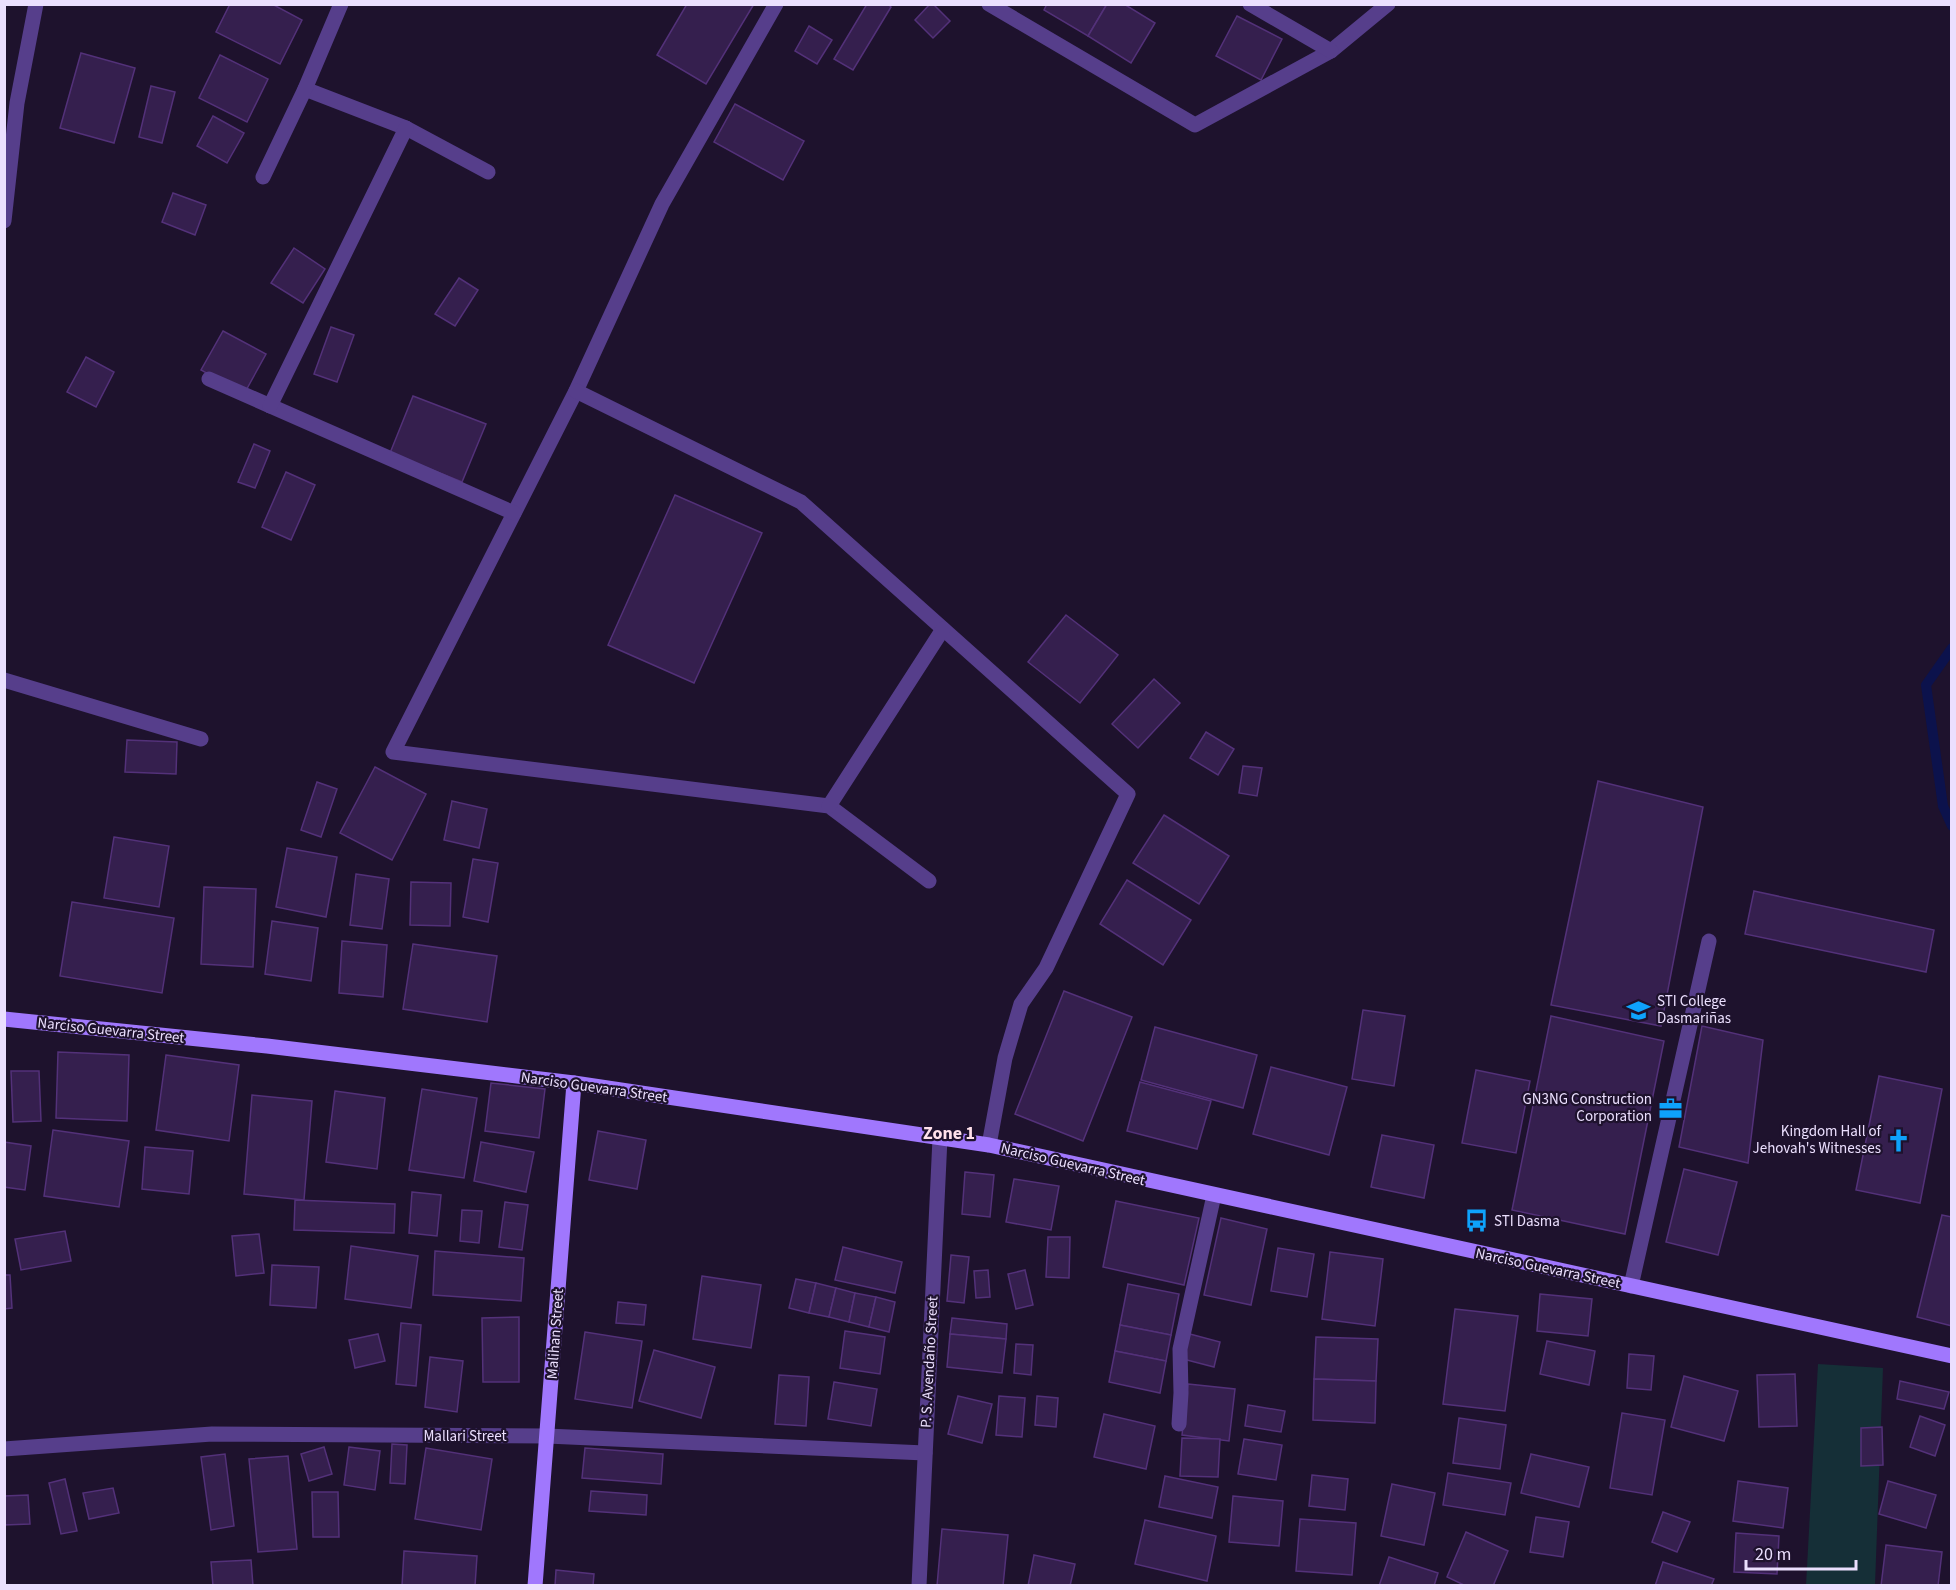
<svg xmlns="http://www.w3.org/2000/svg" width="1956" height="1590" viewBox="0 0 1956 1590" font-family="'Source Sans 3',sans-serif">
<style>
.green{fill:#152f37}
.lines{fill:none;stroke-linecap:round;stroke-linejoin:round}
.stream{stroke:#0c124c;stroke-width:10}
.building{fill:#351f4e;stroke:#533179;stroke-width:1.5}
.lane{stroke:#563e8b;stroke-width:15}
.street{stroke:#563e8b;stroke-width:15}
.secondary{stroke:#a077fd;stroke-width:15}
.labels{text-anchor:middle;stroke-width:4.5;stroke-linejoin:round;paint-order:stroke}
.poi-label{font-size:15px;fill:#ebdffe;stroke:#1e122d;text-anchor:start}
.street-label{font-size:15px;fill:#ebdffe;stroke:#1e122d}
.quarter-label{font-size:18px;font-weight:bold;fill:#ffe1eb;stroke:#1e122d}
</style>
<rect width="100%" height="100%" fill="#1e122d"/>
<polygon class="green" points="1818,1364 1883,1368 1875,1585 1806,1586"/>
<g class="lines">
<polyline class="stream" points="1952,648 1926,685 1943,806 1952,826"/>
</g>
<g class="building">
<polygon points="230,4 272,4 302,20 280,64 216,32"/>
<polygon points="687,4 754,4 706,84 657,55"/>
<polygon points="867,4 888,4 891,7 853,70 834,59"/>
<polygon points="930,4 933,4 950,21 933,38 915,20"/>
<polygon points="1047,4 1107,4 1088,36 1044,10"/>
<polygon points="1107,4 1124,4 1155,23 1131,63 1088,36"/>
<polygon points="1237,16 1282,39 1261,80 1216,56"/>
<polygon points="809,26 832,40 817,64 795,51"/>
<polygon points="81,53 135,68 114,143 60,128"/>
<polygon points="220,55 268,79 247,122 199,98"/>
<polygon points="151,86 175,92 162,143 139,137"/>
<polygon points="735,104 804,141 783,180 714,142"/>
<polygon points="213,116 244,133 227,163 197,146"/>
<polygon points="173,193 206,205 195,235 162,222"/>
<polygon points="294,248 325,269 303,303 271,283"/>
<polygon points="459,278 478,290 455,326 435,314"/>
<polygon points="331,327 354,335 337,382 314,374"/>
<polygon points="223,331 266,354 244,394 201,370"/>
<polygon points="86,357 114,372 96,407 67,392"/>
<polygon points="413,396 486,424 462,482 390,453"/>
<polygon points="254,444 270,451 255,488 238,482"/>
<polygon points="286,472 315,485 291,540 262,527"/>
<polygon points="675,495 762,533 694,683 608,645"/>
<polygon points="1066,615 1118,655 1080,703 1028,662"/>
<polygon points="1154,679 1180,703 1138,748 1112,724"/>
<polygon points="1206,732 1234,749 1218,775 1190,758"/>
<polygon points="127,740 177,742 176,774 125,772"/>
<polygon points="1243,766 1262,768 1257,796 1239,793"/>
<polygon points="375,767 426,794 392,860 340,833"/>
<polygon points="1598,781 1703,807 1661,1026 1551,1005"/>
<polygon points="317,782 337,789 321,837 301,830"/>
<polygon points="452,801 487,809 479,848 444,840"/>
<polygon points="1164,815 1229,856 1199,904 1133,863"/>
<polygon points="114,837 169,846 159,907 104,898"/>
<polygon points="287,848 337,857 326,917 276,907"/>
<polygon points="473,859 498,863 488,922 463,917"/>
<polygon points="356,874 389,879 382,929 350,925"/>
<polygon points="1127,880 1191,920 1163,965 1100,924"/>
<polygon points="411,882 451,883 450,926 410,925"/>
<polygon points="204,887 256,889 253,967 201,964"/>
<polygon points="1754,891 1934,930 1926,972 1745,934"/>
<polygon points="72,902 174,918 162,993 60,976"/>
<polygon points="272,921 318,928 311,981 265,974"/>
<polygon points="342,941 387,945 383,997 339,993"/>
<polygon points="413,944 497,956 487,1022 403,1009"/>
<polygon points="1064,991 1132,1017 1083,1141 1015,1114"/>
<polygon points="1363,1010 1405,1016 1394,1086 1352,1079"/>
<polygon points="1551,1016 1664,1041 1625,1234 1512,1210"/>
<polygon points="1702,1026 1763,1040 1748,1163 1679,1147"/>
<polygon points="1155,1027 1257,1055 1243,1108 1141,1080"/>
<polygon points="58,1052 129,1055 127,1121 56,1118"/>
<polygon points="166,1055 239,1065 229,1141 156,1130"/>
<polygon points="1271,1067 1347,1087 1329,1155 1253,1134"/>
<polygon points="1476,1070 1530,1081 1516,1153 1462,1143"/>
<polygon points="11,1071 39,1071 41,1121 13,1122"/>
<polygon points="1879,1076 1942,1089 1920,1203 1856,1190"/>
<polygon points="1140,1082 1211,1101 1197,1149 1127,1131"/>
<polygon points="491,1083 545,1089 539,1138 485,1131"/>
<polygon points="422,1089 477,1098 464,1178 409,1170"/>
<polygon points="335,1091 385,1098 377,1169 326,1162"/>
<polygon points="252,1095 312,1101 304,1200 244,1194"/>
<polygon points="53,1130 129,1141 119,1207 44,1196"/>
<polygon points="598,1131 646,1140 637,1189 589,1180"/>
<polygon points="1382,1135 1434,1145 1424,1198 1371,1187"/>
<polygon points="4,1142 31,1146 25,1190 4,1187"/>
<polygon points="481,1142 534,1152 526,1192 474,1181"/>
<polygon points="145,1147 193,1151 189,1194 142,1189"/>
<polygon points="1684,1169 1737,1182 1718,1255 1666,1242"/>
<polygon points="965,1172 994,1175 990,1217 962,1214"/>
<polygon points="1014,1179 1059,1186 1051,1230 1006,1222"/>
<polygon points="412,1192 441,1195 437,1236 409,1233"/>
<polygon points="295,1200 395,1204 394,1233 294,1230"/>
<polygon points="1116,1201 1199,1218 1184,1285 1103,1267"/>
<polygon points="505,1202 528,1205 522,1250 499,1247"/>
<polygon points="462,1210 482,1211 479,1243 460,1241"/>
<polygon points="1942,1215 1952,1217 1952,1326 1917,1317"/>
<polygon points="1221,1218 1267,1229 1251,1305 1204,1295"/>
<polygon points="65,1231 71,1261 21,1270 15,1239"/>
<polygon points="259,1234 264,1273 236,1276 232,1236"/>
<polygon points="1048,1237 1070,1237 1069,1278 1046,1277"/>
<polygon points="351,1246 418,1256 411,1308 345,1299"/>
<polygon points="843,1247 902,1262 895,1293 835,1280"/>
<polygon points="1278,1248 1314,1254 1307,1297 1271,1291"/>
<polygon points="435,1251 524,1258 521,1301 433,1295"/>
<polygon points="1330,1252 1383,1259 1375,1326 1322,1319"/>
<polygon points="951,1255 969,1257 964,1303 947,1301"/>
<polygon points="272,1265 319,1267 316,1308 270,1305"/>
<polygon points="988,1270 990,1297 976,1298 974,1271"/>
<polygon points="1025,1270 1033,1305 1016,1309 1008,1274"/>
<polygon points="4,1275 10,1275 12,1308 4,1309"/>
<polygon points="702,1276 761,1285 751,1348 693,1339"/>
<polygon points="796,1279 816,1283 809,1313 789,1308"/>
<polygon points="816,1283 836,1288 829,1317 809,1313"/>
<polygon points="1128,1284 1179,1294 1171,1335 1120,1325"/>
<polygon points="836,1288 855,1293 849,1322 829,1317"/>
<polygon points="855,1293 876,1297 869,1327 849,1322"/>
<polygon points="1540,1294 1592,1299 1588,1336 1537,1331"/>
<polygon points="876,1297 895,1302 889,1332 869,1327"/>
<polygon points="618,1302 646,1305 644,1325 616,1323"/>
<polygon points="1455,1309 1518,1316 1505,1411 1443,1404"/>
<polygon points="519,1317 519,1382 483,1382 482,1318"/>
<polygon points="952,1318 1007,1324 1006,1339 950,1334"/>
<polygon points="401,1323 421,1325 416,1386 396,1384"/>
<polygon points="1120,1325 1171,1335 1166,1361 1115,1351"/>
<polygon points="845,1331 885,1337 880,1374 840,1368"/>
<polygon points="585,1332 642,1341 632,1408 575,1399"/>
<polygon points="378,1334 385,1361 355,1368 349,1340"/>
<polygon points="950,1334 1006,1339 1002,1373 947,1367"/>
<polygon points="1190,1334 1220,1342 1214,1367 1183,1359"/>
<polygon points="1316,1337 1378,1339 1376,1381 1314,1379"/>
<polygon points="1547,1341 1595,1351 1589,1385 1540,1374"/>
<polygon points="1016,1344 1033,1345 1031,1375 1014,1373"/>
<polygon points="654,1350 715,1367 701,1418 639,1401"/>
<polygon points="1115,1351 1166,1361 1160,1393 1109,1382"/>
<polygon points="1629,1354 1654,1356 1651,1390 1627,1388"/>
<polygon points="430,1357 463,1361 457,1412 425,1407"/>
<polygon points="1795,1374 1797,1426 1759,1427 1757,1375"/>
<polygon points="779,1375 809,1377 806,1426 775,1424"/>
<polygon points="1684,1376 1738,1391 1724,1441 1671,1427"/>
<polygon points="1314,1379 1376,1381 1375,1423 1313,1420"/>
<polygon points="1900,1381 1949,1392 1944,1409 1897,1399"/>
<polygon points="834,1382 877,1389 871,1426 828,1419"/>
<polygon points="1188,1384 1235,1389 1229,1441 1182,1435"/>
<polygon points="958,1396 992,1404 982,1443 948,1434"/>
<polygon points="999,1396 1025,1398 1022,1437 996,1435"/>
<polygon points="1037,1396 1058,1398 1056,1427 1035,1425"/>
<polygon points="1248,1405 1285,1411 1281,1432 1245,1426"/>
<polygon points="1622,1413 1665,1420 1652,1495 1610,1488"/>
<polygon points="1104,1414 1155,1426 1146,1469 1094,1457"/>
<polygon points="1920,1416 1945,1425 1935,1456 1910,1447"/>
<polygon points="1459,1418 1506,1425 1500,1469 1453,1463"/>
<polygon points="1882,1427 1883,1465 1861,1466 1861,1428"/>
<polygon points="1182,1438 1220,1439 1218,1477 1180,1476"/>
<polygon points="1244,1439 1282,1445 1276,1480 1238,1474"/>
<polygon points="392,1444 407,1445 405,1484 390,1483"/>
<polygon points="324,1447 332,1474 309,1481 301,1454"/>
<polygon points="349,1447 380,1451 375,1490 344,1485"/>
<polygon points="426,1448 492,1459 481,1530 415,1519"/>
<polygon points="585,1448 663,1454 661,1484 582,1478"/>
<polygon points="225,1454 234,1526 211,1530 201,1457"/>
<polygon points="1531,1454 1589,1467 1579,1507 1521,1493"/>
<polygon points="288,1456 297,1549 258,1552 249,1459"/>
<polygon points="1448,1473 1511,1483 1505,1515 1443,1505"/>
<polygon points="1312,1475 1348,1479 1345,1510 1309,1506"/>
<polygon points="1165,1476 1218,1487 1212,1518 1159,1507"/>
<polygon points="65,1479 77,1531 61,1534 49,1483"/>
<polygon points="1738,1481 1788,1488 1783,1528 1733,1521"/>
<polygon points="1888,1481 1936,1495 1926,1528 1879,1514"/>
<polygon points="1392,1484 1435,1493 1424,1545 1381,1536"/>
<polygon points="113,1488 119,1513 89,1519 83,1493"/>
<polygon points="591,1491 647,1495 646,1515 589,1511"/>
<polygon points="312,1492 338,1492 339,1537 313,1537"/>
<polygon points="28,1495 30,1524 4,1525 4,1496"/>
<polygon points="1233,1496 1283,1501 1279,1546 1229,1542"/>
<polygon points="1663,1512 1690,1522 1677,1552 1652,1542"/>
<polygon points="1536,1517 1569,1522 1563,1557 1530,1552"/>
<polygon points="1300,1519 1356,1523 1352,1575 1296,1571"/>
<polygon points="1145,1520 1216,1536 1207,1581 1135,1564"/>
<polygon points="942,1529 1008,1535 1003,1586 937,1586"/>
<polygon points="1466,1532 1508,1551 1493,1586 1466,1586 1447,1577"/>
<polygon points="1736,1533 1779,1536 1777,1574 1734,1572"/>
<polygon points="1886,1545 1942,1552 1938,1586 1881,1586"/>
<polygon points="404,1551 477,1556 475,1586 402,1586"/>
<polygon points="1034,1555 1075,1564 1070,1586 1028,1586"/>
<polygon points="1389,1557 1438,1573 1434,1586 1379,1586"/>
<polygon points="251,1560 253,1586 213,1586 211,1562"/>
<polygon points="1663,1562 1714,1579 1711,1586 1655,1586"/>
<polygon points="556,1570 594,1574 593,1586 555,1586"/>
</g>
<g class="lines">
<polyline class="lane" points="1631,1286 1709,941"/>
<g class="street">
<polyline points="776,4 662,204 576,391 393,752 829,806 929,881"/>
<polyline points="989,4 1195,125 1331,51 1388,4"/>
<polyline points="1250,4 1331,51"/>
<polyline points="305,89 406,128 488,172"/>
<polyline points="263,177 305,89 341,4"/>
<polyline points="4,221 17,103 36,4"/>
<polyline points="209,379 514,513"/>
<polyline points="576,391 801,502 1128,794 1046,968 1021,1004 1005,1058 989,1145"/>
<polyline points="270,406 406,128"/>
<polyline points="4,680 201,739"/>
<polyline points="829,806 943,629"/>
<polyline points="1179,1424 1181,1393 1180,1349 1214,1195"/>
<polyline points="4,1449 212,1434 547,1436 925,1453"/>
<polyline points="919,1586 940,1138"/>
</g>
<g class="secondary">
<polyline points="4,1019 267,1046 574,1083 989,1145 1952,1356"/>
<polyline points="535,1586 574,1083"/>
</g>
</g>
<defs>
<symbol id="university-bare" viewBox="-9 -9 18 18"><path d="M0-5L7-2L0 1L-7-2ZM-4 1L0 2.5L4 1V4Q0 6-4 4Z" fill="#0ea2fb" stroke="#1e122d" stroke-width="2.5" paint-order="stroke"/></symbol>
<symbol id="office-bare" viewBox="-9 -9 18 18"><path d="M-6-3h4V-5.5h4V-3h4V5H-6ZM-1-4.5V-3h2v-1.5ZM-6 0V1H6V0Z" fill="#0ea2fb" stroke="#1e122d" stroke-width="2.5" paint-order="stroke"/></symbol>
<symbol id="church-bare" viewBox="-9 -9 18 18"><path d="M-1.2-6h2.4v3.5h3.3v2.4h-3.3V6h-2.4V-.1h-3.3v-2.4h3.3Z" fill="#0ea2fb" stroke="#1e122d" stroke-width="2.5" paint-order="stroke"/></symbol>
<symbol id="bus-bare" viewBox="-9 -9 18 18"><path d="M-5-6H5V4H4V6H2V4H-2V6H-4V4H-5ZM-3.5-4V0h7V-4ZM-3.5 1.2v1.5H-2V1.2ZM2 1.2v1.5H3.5V1.2Z" fill="#0ea2fb" stroke="#1e122d" stroke-width="2.5" paint-order="stroke"/></symbol>
</defs>
<g fill-rule="evenodd">
<use href="#university-bare" x="1622" y="994" width="33" height="33"/>
<use href="#office-bare" x="1654" y="1092" width="33" height="33"/>
<use href="#church-bare" x="1882" y="1124" width="33" height="33"/>
<use href="#bus-bare" x="1460" y="1204" width="33" height="33"/>
</g>
<g class="labels">
<g class="poi-label">
<text x="1657" y="1006">STI College<tspan x="1657" dy="17">Dasmariñas</tspan></text>
<text x="1652" y="1104" text-anchor="end">GN3NG Construction<tspan x="1652" dy="17">Corporation</tspan></text>
<text x="1881" y="1136" text-anchor="end">Kingdom Hall of<tspan x="1881" dy="17">Jehovah's Witnesses</tspan></text>
<text x="1494" y="1226">STI Dasma</text>
</g>
<g class="street-label">
<text transform="translate(111 1030) rotate(6)" y="5">Narciso Guevarra Street</text>
<text transform="translate(594 1087) rotate(8)" y="5">Narciso Guevarra Street</text>
<text transform="translate(1073 1164) rotate(13)" y="5">Narciso Guevarra Street</text>
<text transform="translate(1548 1268) rotate(12)" y="5">Narciso Guevarra Street</text>
<text transform="translate(555 1334) rotate(-86)" y="5">Malihan Street</text>
<text transform="translate(929 1362) rotate(-87)" y="5">P. S. Avendaño Street</text>
<text x="465" y="1441">Mallari Street</text>
</g>
<g class="quarter-label">
<text x="949" y="1139">Zone 1</text>
</g>
</g>
<rect width="1956" height="1590" fill="none" stroke="#ebdffe" stroke-width="12"/>
<path d="M1746 1560v9h110v-9" fill="none" stroke="#ebdffe" stroke-width="3"/>
<text x="1755" y="1560" font-size="18" fill="#ebdffe" stroke="#1e122d" stroke-width="4.5" paint-order="stroke">20 m</text>
</svg>
